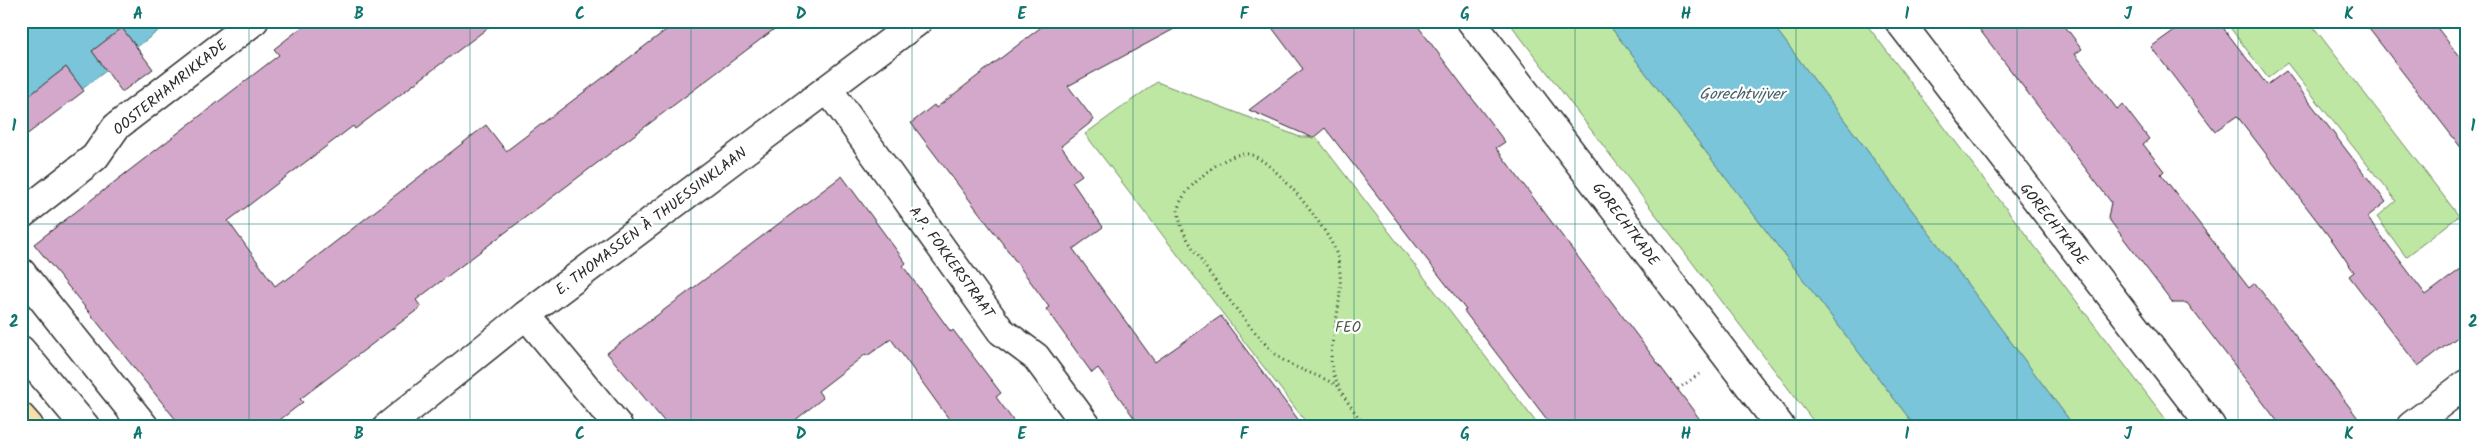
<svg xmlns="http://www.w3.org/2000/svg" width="2487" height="447" viewBox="0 0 2487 447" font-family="Kalam,sans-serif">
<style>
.green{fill:#bee7a3;stroke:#748967}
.water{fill:#7ac5d9;stroke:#5a8793}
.building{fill:#d4a8cb;stroke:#2b2b2b}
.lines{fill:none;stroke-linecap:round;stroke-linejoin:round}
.minor-casing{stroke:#2b2b2b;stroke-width:31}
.major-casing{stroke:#2b2b2b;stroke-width:31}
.path{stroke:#2b2b2b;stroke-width:3;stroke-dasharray:1 4;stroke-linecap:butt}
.minor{stroke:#fff;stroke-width:28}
.major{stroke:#f8deab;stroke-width:28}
.grid{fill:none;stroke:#0f766e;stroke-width:1;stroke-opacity:0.55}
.labels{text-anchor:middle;stroke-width:4.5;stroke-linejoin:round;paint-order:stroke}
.street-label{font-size:15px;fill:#2b2b2b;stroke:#fff}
.park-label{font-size:15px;fill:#505a49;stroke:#fff}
.water-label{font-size:16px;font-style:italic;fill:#476168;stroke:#fff}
.neatline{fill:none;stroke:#0f766e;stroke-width:2}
.grid-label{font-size:16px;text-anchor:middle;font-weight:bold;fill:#0f766e}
</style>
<rect width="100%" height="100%" fill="#fff"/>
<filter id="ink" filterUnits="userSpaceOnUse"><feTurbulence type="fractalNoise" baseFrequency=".02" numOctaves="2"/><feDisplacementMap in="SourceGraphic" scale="10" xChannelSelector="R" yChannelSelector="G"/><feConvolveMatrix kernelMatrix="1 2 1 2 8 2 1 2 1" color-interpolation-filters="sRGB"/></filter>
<g filter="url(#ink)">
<g class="green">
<polygon points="1508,21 1606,21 1915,426 1817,426"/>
<polygon points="1770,21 1864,21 2171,426 2074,426"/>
<polygon points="2225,21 2309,21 2459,216 2406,257 2377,217 2396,201 2287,63 2268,78"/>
<polygon points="1157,82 1300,137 1316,137 1539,426 1309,426 1085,134"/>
</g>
<g class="water">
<polygon points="21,21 171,21 21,136"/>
<polygon points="1606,21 1770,21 2074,426 1915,426"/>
</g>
<g class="building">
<polygon points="310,21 497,21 355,129 353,126 228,221 275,286 284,279 285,281 486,125 506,151 678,21 785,21 416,300 421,307 300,399 303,402 272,426 181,426 34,244 279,55 274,49"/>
<polygon points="1049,21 1189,21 1068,86 1094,120 1061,146 1082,175 1072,182 1103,227 1073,249 1155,362 1221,316 1303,426 1140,426 1098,368 1092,373 1046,309 1049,307 1006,248 911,123 934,105 936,108"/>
<polygon points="1267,21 1414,21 1505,142 1496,148 1705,426 1552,426 1464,311 1466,310 1325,128 1313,138 1249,110 1303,69"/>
<polygon points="1973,21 2061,21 2082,49 2075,54 2117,109 2123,105 2149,139 2143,144 2164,171 2161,174 2249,288 2255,283 2364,426 2281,426 2187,303 2173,303 2108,218 2111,202"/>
<polygon points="2187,21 2218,21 2267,85 2286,71 2386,202 2367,217 2426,295 2466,265 2466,331 2418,366 2349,276 2354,272 2334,243 2237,116 2215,131 2151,47"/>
<polygon points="2363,21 2432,21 2466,65 2466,154"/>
<polygon points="122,28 153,69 122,92 92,51"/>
<polygon points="66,67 84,91 21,139 21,102"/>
<polygon points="842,176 906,263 903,266 951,332 953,330 1001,393 996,397 1017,426 954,426 891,339 867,356 866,354 818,391 823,398 788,426 668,426 607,353"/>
</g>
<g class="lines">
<defs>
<g id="minor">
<polyline points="1471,21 1780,426"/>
<polyline points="1899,21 2211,426"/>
<polyline points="828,89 1001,331 1036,357 1087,426"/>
<polyline points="21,215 95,157 116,127 254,21"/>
<polyline points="21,272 144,426"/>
<polyline points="526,315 618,426"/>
<polyline points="21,350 85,426"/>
<polyline points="388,426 526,315 918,21"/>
<polyline points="2411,426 2466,384"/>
</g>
<polyline id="major" points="21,417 29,426"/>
</defs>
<use href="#minor" class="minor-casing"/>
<use href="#major" class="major-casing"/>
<g class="path">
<path d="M1338 386C1320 375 1297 370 1280 358 1261 345 1186 246 1181 225 1180 221 1178 214 1178 210 1180 189 1231 146 1252 155 1278 166 1316 215 1330 240 1347 267 1339 304 1334 333 1332 343 1330 357 1332 367 1336 389 1352 408 1365 426"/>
<polyline points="1678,389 1699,374"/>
<polyline points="1629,426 1634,422"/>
</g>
<use href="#minor" class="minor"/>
<use href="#major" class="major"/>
</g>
</g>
<path class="grid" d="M249 21V426M470 21V426M691 21V426M912 21V426M1133 21V426M1354 21V426M1575 21V426M1796 21V426M2017 21V426M2238 21V426M21 224H2466"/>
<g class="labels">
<g class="street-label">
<text transform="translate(170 87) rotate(-39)" y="5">OOSTERHAMRIKKADE</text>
<text transform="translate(651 221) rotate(-37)" y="5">E. THOMASSEN À THUESSINKLAAN</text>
<text transform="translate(1626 224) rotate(53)" y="5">GORECHTKADE</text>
<text transform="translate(2054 224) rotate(52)" y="5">GORECHTKADE</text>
<text transform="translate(952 262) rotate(54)" y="5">A.P. FOKKERSTRAAT</text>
</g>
<g class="park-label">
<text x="1348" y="332">FEO</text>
</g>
<g class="water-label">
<text x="1742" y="99">Gorechtvijver</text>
</g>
</g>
<rect width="2487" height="447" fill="none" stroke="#fff" stroke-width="55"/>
<rect x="28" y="28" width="2432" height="392" class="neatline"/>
<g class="grid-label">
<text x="138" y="19">A</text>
<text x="359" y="19">B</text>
<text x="580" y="19">C</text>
<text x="801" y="19">D</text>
<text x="1022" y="19">E</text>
<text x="1244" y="19">F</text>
<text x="1465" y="19">G</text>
<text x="1686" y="19">H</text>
<text x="1907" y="19">I</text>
<text x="2128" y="19">J</text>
<text x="2349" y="19">K</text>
<text x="14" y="131">1</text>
<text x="2473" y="131">1</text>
<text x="14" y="327">2</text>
<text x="2473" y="327">2</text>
<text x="138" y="439">A</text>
<text x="359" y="439">B</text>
<text x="580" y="439">C</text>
<text x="801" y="439">D</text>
<text x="1022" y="439">E</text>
<text x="1244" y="439">F</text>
<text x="1465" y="439">G</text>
<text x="1686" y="439">H</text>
<text x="1907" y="439">I</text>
<text x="2128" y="439">J</text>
<text x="2349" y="439">K</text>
</g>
</svg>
